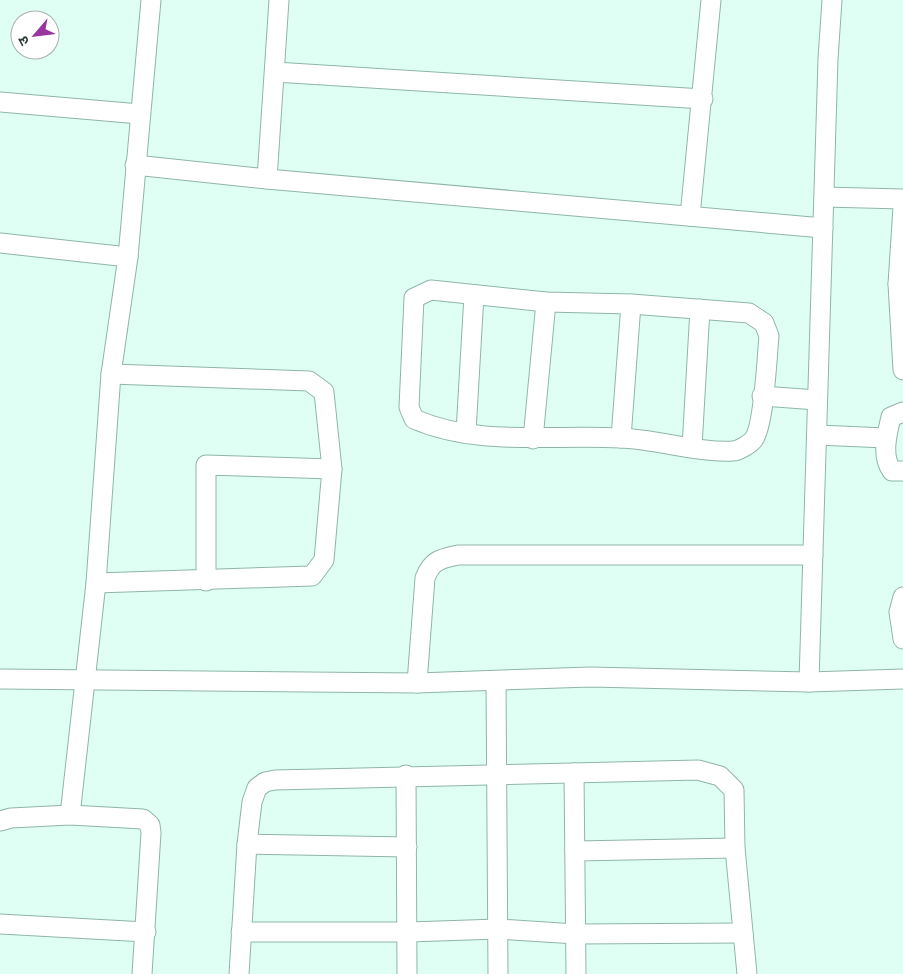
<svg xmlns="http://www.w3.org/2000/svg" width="903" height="974" viewBox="0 0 903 974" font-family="'DejaVu Sans','Noto Sans Devanagari',sans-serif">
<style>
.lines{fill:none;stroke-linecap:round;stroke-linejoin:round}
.street-casing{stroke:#8fb5aa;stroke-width:21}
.street{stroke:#fff;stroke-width:19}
</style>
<rect width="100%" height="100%" fill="#dffff5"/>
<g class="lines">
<defs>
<g id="street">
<polyline points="275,72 703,99"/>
<polyline points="0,102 140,114"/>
<polyline points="135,165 267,179 279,0"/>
<polyline points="267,179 823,228"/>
<polyline points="824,197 903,199"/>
<polyline points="903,207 898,284 903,284"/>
<polyline points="690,216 711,0"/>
<polyline points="0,243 128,257"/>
<polyline points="898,284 903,370"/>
<path d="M431 290 546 302 631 304 749 313 764 323 769 336C767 356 764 428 753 440 750 444 738 451 733 451 698 453 656 439 620 438 552 434 478 447 414 419L409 407 414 298Z"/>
<polyline points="762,396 817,400"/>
<path d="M903 412 891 417C887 434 881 456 892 471H903"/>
<polyline points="466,432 474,295"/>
<polyline points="817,435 886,438"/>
<polyline points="621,438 631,304"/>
<polyline points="533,439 546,302"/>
<polyline points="692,447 700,309"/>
<polyline points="206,581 206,465 332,469"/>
<polyline points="96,583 312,576 324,560 332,469 324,392 309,381 111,374"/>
<polyline points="903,597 899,612 903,639"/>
<polyline points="0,679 417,683 590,677 809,682 903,679"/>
<polyline points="496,681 498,974"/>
<polyline points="809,682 828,59 832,0"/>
<path d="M417 683 425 578C432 560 440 559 458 555H813"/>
<polyline points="574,773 576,974"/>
<polyline points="406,775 407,974"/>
<polyline points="70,815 143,819 150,825 151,833 142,974"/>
<polyline points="0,821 11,818 70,815 96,583 111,374 128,257 151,0"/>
<polyline points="247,844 407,847"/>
<polyline points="575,851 735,848"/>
<polyline points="0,924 146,932"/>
<polyline points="241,932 409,932 498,929 576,934 743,933"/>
<polyline points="239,974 247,844 252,802 257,788 265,782 275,780 698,770 720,776 734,790 735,848 747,974"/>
</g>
</defs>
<use href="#street" class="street-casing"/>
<use href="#street" class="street"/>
</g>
<g transform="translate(35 35) rotate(242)"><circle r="24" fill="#ffffff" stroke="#abb1b0"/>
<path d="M0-4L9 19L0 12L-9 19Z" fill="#97369e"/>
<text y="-8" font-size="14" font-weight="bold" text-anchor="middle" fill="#2e3d39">उ</text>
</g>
</svg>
